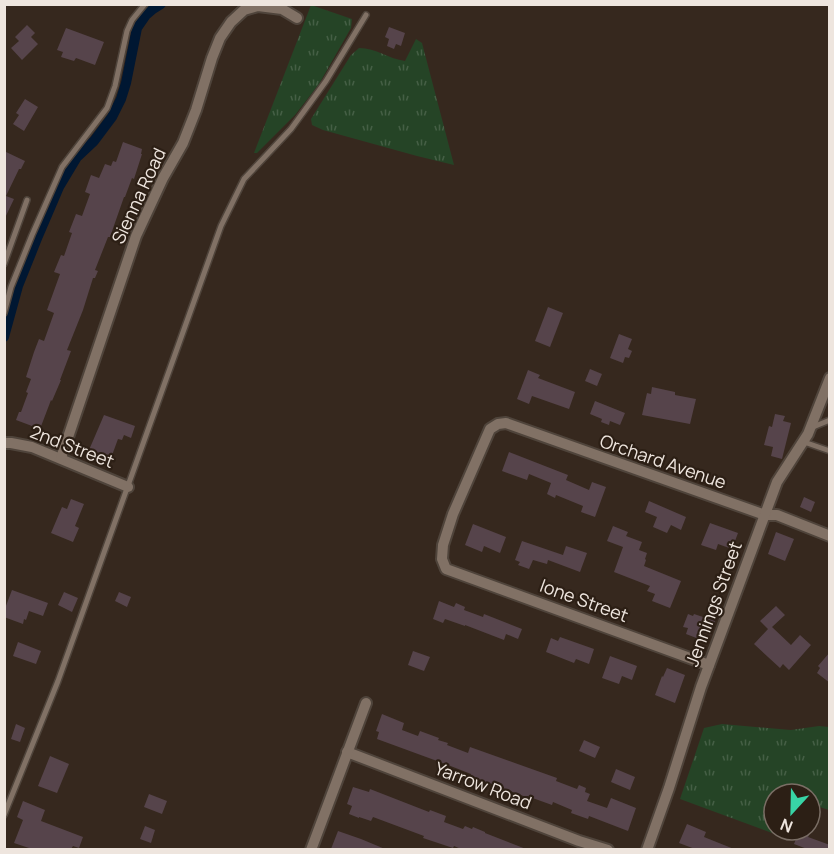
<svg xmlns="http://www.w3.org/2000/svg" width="834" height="854" viewBox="0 0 834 854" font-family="Manrope,sans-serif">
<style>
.grass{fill:url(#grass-tufts)}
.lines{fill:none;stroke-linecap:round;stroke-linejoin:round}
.canal{stroke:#001732;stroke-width:10}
.building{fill:#56444b}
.service-casing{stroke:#4f443b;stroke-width:8}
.minor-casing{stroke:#4f443b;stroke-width:14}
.service{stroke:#817165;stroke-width:5}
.minor{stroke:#817165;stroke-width:10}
.labels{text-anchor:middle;stroke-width:4.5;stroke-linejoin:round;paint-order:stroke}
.street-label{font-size:18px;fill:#eee5de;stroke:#2c1f15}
</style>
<defs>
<pattern id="grass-tufts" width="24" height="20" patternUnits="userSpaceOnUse" patternTransform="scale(1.5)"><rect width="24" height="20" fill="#254426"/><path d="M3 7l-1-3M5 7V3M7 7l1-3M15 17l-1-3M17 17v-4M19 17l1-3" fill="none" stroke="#455f45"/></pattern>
</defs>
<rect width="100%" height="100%" fill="#36281e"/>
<g class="grass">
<polygon points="311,5 352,19 351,28 319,84 295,115 257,153 254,153"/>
<path d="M416 39 422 43 454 165 417 156 323 130 312 125 311 119 351 55 359 48C376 48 389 59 405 61Z"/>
<polygon points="722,724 791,730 819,726 829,727 829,810 810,804 810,794 774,794 774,826 772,833 680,799 704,728"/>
</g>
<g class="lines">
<polyline class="canal" points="4,337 18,286 38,236 59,187 77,157 94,141 112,117 121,99 126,83 137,28 146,15 153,9 161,4"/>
</g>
<g class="building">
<polygon points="27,25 35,33 31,37 38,44 22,60 11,48 19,41 15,37"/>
<polygon points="389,27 405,33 401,46 396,44 394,49 387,46 389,39 385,37"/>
<polygon points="66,28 104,42 95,65 76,58 74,61 61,57 63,52 57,50"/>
<polygon points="25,99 38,107 24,131 13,124 19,115 16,113"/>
<polygon points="123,142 142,149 141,154 142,154 134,179 132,178 125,197 124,197 110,237 108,237 95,270 98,271 95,278 93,278 83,310 67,350 71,351 60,380 61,380 52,401 51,400 40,429 16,420 19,412 21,412 28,393 26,392 31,379 26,377 34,352 39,339 44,341 54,313 47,310 60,274 54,272 61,255 64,256 72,233 69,232 76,214 82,216 90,194 85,192 91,175 99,178 105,164 111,166 113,161 116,162"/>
<polygon points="4,151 25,161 21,169 19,169 6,196 14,199 4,220"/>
<polygon points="548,307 563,313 550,347 535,341"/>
<polygon points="619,334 632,339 628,349 632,351 629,358 625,357 623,363 610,358"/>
<polygon points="590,369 602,374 597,386 585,381"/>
<polygon points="528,370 540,375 538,378 575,392 569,409 532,396 529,404 517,399"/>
<polygon points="652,387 675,392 675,395 696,399 690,424 642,415 647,393 651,394"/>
<polygon points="595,401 625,413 620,425 610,421 609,425 601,422 602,419 590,414"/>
<polygon points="775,414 785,416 783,421 791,423 782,459 771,456 773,447 764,445 769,426 772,427"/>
<polygon points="104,415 135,426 131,438 124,435 122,440 118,439 111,458 89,450"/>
<polygon points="509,452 568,475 566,480 589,490 592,482 606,487 595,517 581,512 583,506 556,495 555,498 547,494 551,483 529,474 527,480 502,471"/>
<polygon points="804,497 815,502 811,512 800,507"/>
<polygon points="71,499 84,504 75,526 79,528 73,542 51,533 62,507 67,509"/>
<polygon points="649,501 686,517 681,530 671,525 667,533 653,527 657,517 645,512"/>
<polygon points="710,523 738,533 732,549 718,544 716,550 701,545"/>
<polygon points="473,524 506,537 500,553 484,546 482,552 465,545"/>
<polygon points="613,526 628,532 626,536 642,542 639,550 647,553 645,559 646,560 644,566 681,581 670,608 652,601 655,594 647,591 650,586 614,572 623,547 607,541"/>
<polygon points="776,532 794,539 785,561 768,554"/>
<polygon points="522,541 563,555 566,546 587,553 580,572 548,560 547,564 533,560 529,569 518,565 520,562 515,560"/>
<polygon points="12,590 48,603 43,616 29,611 26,620 24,619 23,624 4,617 4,611"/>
<polygon points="64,592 78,598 72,612 58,605"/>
<polygon points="119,592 131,597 127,607 115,601"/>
<polygon points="439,601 454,607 456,603 465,607 464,610 483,617 484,614 522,629 518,639 506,634 504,640 465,625 465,626 445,619 443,623 433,619"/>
<polygon points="776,606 785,615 772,627 791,645 800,635 811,645 789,670 783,664 780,668 754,644 768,629 760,621"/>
<polygon points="688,614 693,616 694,614 715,621 711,635 702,632 699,639 686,634 688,628 683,627"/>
<polygon points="560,637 594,649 589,664 576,659 574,663 546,652 551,638 558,641"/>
<polygon points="18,642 41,651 36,664 13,656"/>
<polygon points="413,651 430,657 424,671 408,665"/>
<polygon points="830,652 830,683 817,673 820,668 818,666"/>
<polygon points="610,656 637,666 632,680 622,676 619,684 602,678"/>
<polygon points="667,668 685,675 675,703 655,695 662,676 663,677"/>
<polygon points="382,714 404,723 402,730 418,736 420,731 439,738 438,740 448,743 447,745 468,753 470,747 557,778 556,781 577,789 579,785 586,788 585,792 590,794 587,801 607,808 611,798 636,808 628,831 589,816 588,819 571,813 572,810 553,802 552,805 527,796 526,797 471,776 471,774 448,765 377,739 379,732 376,731"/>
<polygon points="16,724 25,728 20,742 11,739"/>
<polygon points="584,740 600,747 595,758 579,751"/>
<polygon points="50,756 69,764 57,793 38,786"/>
<polygon points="616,769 635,777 630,790 611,782"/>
<polygon points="353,787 369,792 370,789 429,812 430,810 446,816 444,822 463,829 465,826 472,829 473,827 485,832 485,833 526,849 461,849 454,846 453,848 423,838 424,836 373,817 371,821 359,817 359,818 349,814 352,806 347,804"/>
<polygon points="149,794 167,801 162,814 144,807"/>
<polygon points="23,801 45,810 41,821 83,837 79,848 73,846 71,849 32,849 14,843 23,820 17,817"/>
<polygon points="687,824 706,832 704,837 734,849 695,849 679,843"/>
<polygon points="145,826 155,830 151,843 140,839"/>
<polygon points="338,831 361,839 385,849 331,849"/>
<polygon points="799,831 809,835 808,837 830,845 830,849 807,849 794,844"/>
</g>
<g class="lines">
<defs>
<g id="service">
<polyline points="4,264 27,200"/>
<polyline points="4,313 11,287 32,235 62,167 107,108 115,86 127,31 132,20 145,4"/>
<polyline points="813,427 830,420"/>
<polyline points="804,442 830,451"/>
<polyline points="4,815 58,681 221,226 244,179 291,129 326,81 366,15"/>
</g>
<g id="minor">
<polyline points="4,443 11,443 32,447 128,487"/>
<polyline points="61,458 136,236 163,178 183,143 196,110 212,58 220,38 231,22 244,10 258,6 282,9 297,18"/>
<polyline points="709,665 446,569 442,559 443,545 453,514 490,429 498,424 506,423 765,515 777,515 830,536"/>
<polyline points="347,752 579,841 608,850"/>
<polyline points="311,850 366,703"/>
<polyline points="647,850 669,788 701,687 777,482 808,434 830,378"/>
</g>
</defs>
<use href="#service" class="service-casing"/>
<use href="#minor" class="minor-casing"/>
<use href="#service" class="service"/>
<use href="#minor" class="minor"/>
</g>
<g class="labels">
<g class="street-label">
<text transform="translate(139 196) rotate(-65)" y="6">Sienna Road</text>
<text transform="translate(72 447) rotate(21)" y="6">2nd Street</text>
<text transform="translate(663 462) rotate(19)" y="6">Orchard Avenue</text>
<text transform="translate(584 601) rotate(20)" y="6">Ione Street</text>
<text transform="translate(714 604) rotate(-70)" y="6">Jennings Street</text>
<text transform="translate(483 786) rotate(21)" y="6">Yarrow Road</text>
</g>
</g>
<rect width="834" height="854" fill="none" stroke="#eee5de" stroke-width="12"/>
<g transform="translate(792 812) rotate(202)"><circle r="28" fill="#2c1f15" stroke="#7a6e65" stroke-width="1.5"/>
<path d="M0-4.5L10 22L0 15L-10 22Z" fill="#38d4a6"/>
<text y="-9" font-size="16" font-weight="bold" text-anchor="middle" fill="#eee5de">N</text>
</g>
</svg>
